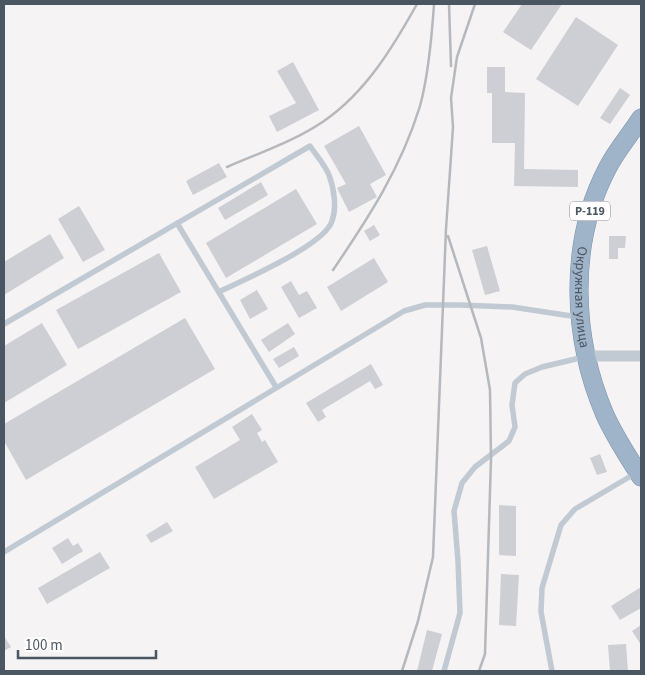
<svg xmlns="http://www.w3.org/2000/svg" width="645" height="675" font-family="'Source Sans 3',sans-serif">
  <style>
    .building { fill: #cdcfd5 }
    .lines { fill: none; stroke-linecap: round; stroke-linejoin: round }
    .trunk-casing { stroke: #7690ad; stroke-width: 19 }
    .service { stroke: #c1cad2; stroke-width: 5.5 }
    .minor { stroke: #c1cad2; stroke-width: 11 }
    .trunk { stroke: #9fb4c9; stroke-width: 18 }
    .rail { stroke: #b5b8bd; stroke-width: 2.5 }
    .labels { text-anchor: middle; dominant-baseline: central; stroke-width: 4; stroke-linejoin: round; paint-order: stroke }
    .shield { fill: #fff; stroke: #808990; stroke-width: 1 }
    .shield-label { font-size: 12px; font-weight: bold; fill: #4a5661 }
    .street-label { font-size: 14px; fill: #4a5661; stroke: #fff }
  </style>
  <rect width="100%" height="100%" fill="#f5f3f3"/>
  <path class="building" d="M522,4h40l-31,46 -28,-18z
    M576,17l42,28 -40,61 -42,-27z
    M293,62l26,48 -42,22 -8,-16 27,-13 -19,-32z
    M487,67h18v25l20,1 -1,76 54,1v17l-64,-1 1,-43h-23v-50h-5z
    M620,88l10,7 -20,29 -10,-6z
    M359,126l27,49 -16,9 7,13 -28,15 -12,-24 9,-4 -22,-38z
    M219,163l8,14 -34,18 -7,-14z
    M261,182l7,13 -43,25 -7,-12z
    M296,189l21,35 -91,54 -20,-35z
    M79,206l26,44 -22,12 -25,-43z
    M374,225l6,10 -10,6 -6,-10z
    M50,234l14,24 -60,37v-33z
    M609,236h17l-1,12h-7v11h-9z
    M487,246l13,45 -15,4 -13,-45z
    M159,253l22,39 -103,57 -22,-39z
    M374,258l14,24 -47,29 -14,-24z
    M291,281l8,14 8,-4 10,17 -18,10 -18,-31z
    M257,290l11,19 -18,10 -10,-19z
    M185,318l30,51 -189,111 -22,-39v-17z
    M42,323l25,42 -63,38v-57z
    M288,323l7,11 -26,18 -8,-12z
    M294,347l5,9 -20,12 -6,-9z
    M371,364l12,21 -8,4 -5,-8 -48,29 4,7 -8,5 -12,-19z
    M252,414l10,16 -5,3 5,9 3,-2 13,22 -64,37 -19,-32 45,-27 -8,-13z
    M600,454l7,18 -10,3 -7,-17z
    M499,505l17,1v50l-17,-1z
    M167,522l6,9 -22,12 -5,-8z
    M68,538l5,8 5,-3 5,8 -21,13 -10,-16z
    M100,552l10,16 -63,36 -9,-16z
    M501,574l18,1 -3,51 -17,-1z
    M641,587v21l-21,12 -9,-14z
    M641,625v20l-9,-14z
    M427,630l15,4 -10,37h-15z
    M4,636l7,11 -7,4z
    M626,644l2,27h-18l-2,-26z"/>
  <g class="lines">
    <defs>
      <g id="trunk">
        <path id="s1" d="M641,118c-11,17 -25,33 -34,51 -39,75 -35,169 -2,246 10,22 23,42 36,62"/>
      </g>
    </defs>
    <use href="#trunk" class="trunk-casing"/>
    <path class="service" d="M177,223l99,164
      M4,324l306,-178c6,9 15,19 19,29 5,13 8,33 3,46 -7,24 -89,59 -113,71
      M4,552l400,-241 21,-6h35l52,2 66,10
      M444,671l16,-58 -2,-52 -4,-50 8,-28 13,-16 34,-26 6,-14 -3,-22 3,-22 10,-9 17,-7 42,-10
      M552,671l-11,-59 1,-24 19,-63 14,-16 61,-36"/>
    <path class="minor" d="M587,356h54"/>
    <use href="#trunk" class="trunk"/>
    <path class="rail" d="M449,4l2,62
      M227,167c32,-14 68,-26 97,-46 42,-29 69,-74 93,-117
      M448,236l33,102 9,52 1,69 -6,195 -6,17
      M333,270c36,-53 68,-102 87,-164 8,-29 12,-72 14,-102
      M402,671l16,-50 15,-64 13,-328 7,-102 -2,-29 6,-41 18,-53"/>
  </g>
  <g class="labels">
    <rect class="shield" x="570" y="201.5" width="40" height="19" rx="4"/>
    <g class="shield-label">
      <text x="590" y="211">Р-119</text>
    </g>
    <g class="street-label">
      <text stroke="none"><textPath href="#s1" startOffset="194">Окружная улица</textPath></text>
    </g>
  </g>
  <rect width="645" height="675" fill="none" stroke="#4a5661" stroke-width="10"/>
  <path d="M18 650v8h138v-8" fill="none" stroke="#4a5661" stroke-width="2.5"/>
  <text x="25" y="650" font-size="15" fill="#4a5661" stroke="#ffffff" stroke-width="4" paint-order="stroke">100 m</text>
</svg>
